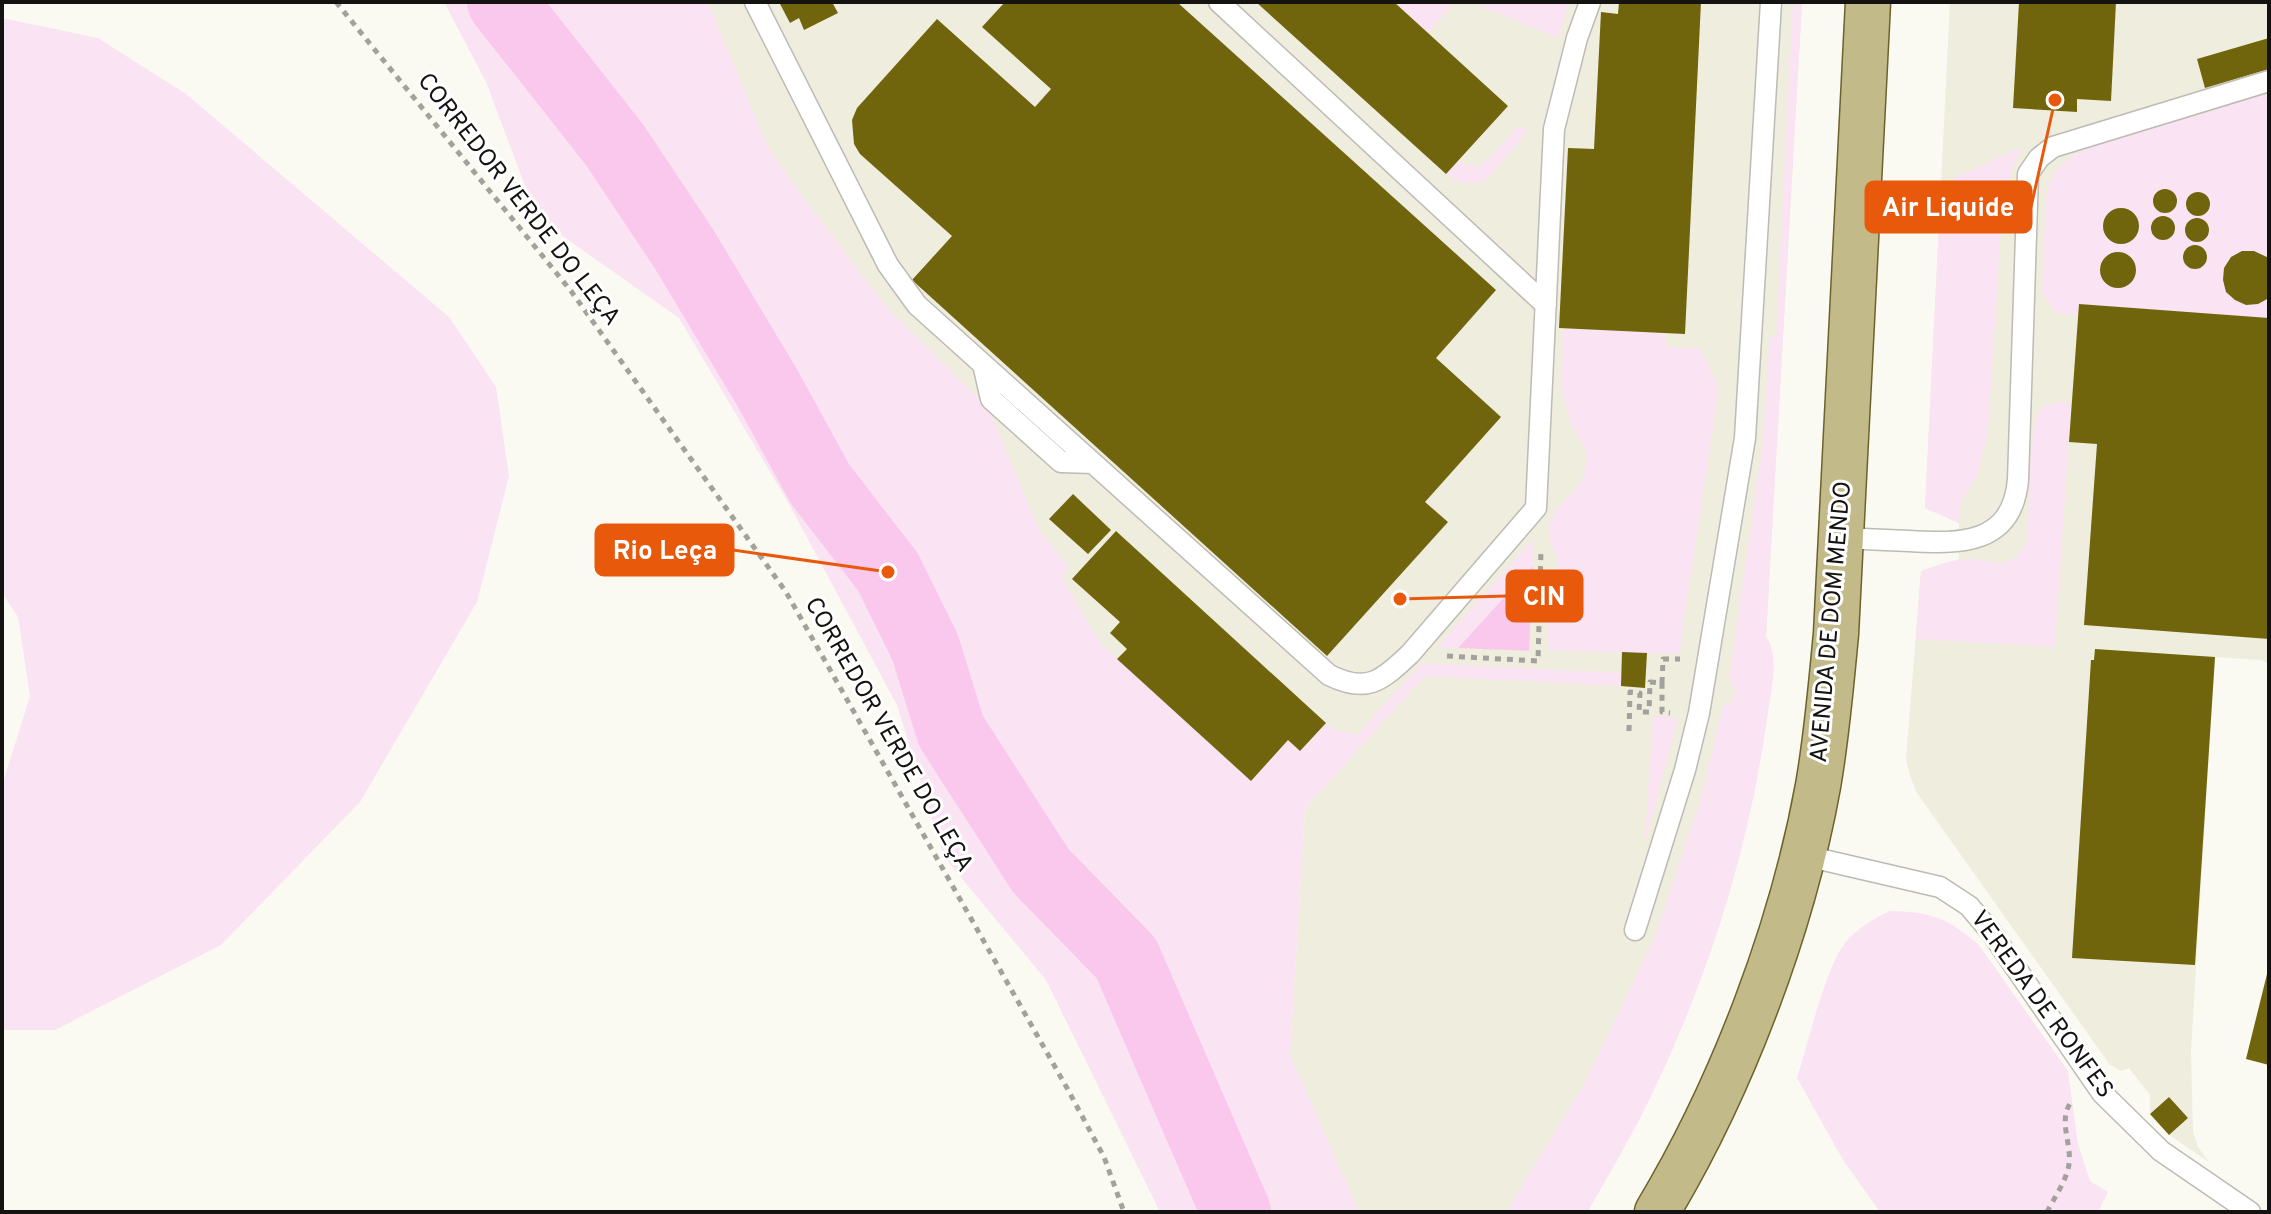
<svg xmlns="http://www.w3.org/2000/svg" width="2271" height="1214" font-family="Overpass,sans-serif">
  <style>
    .built { fill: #efedde }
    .green { fill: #fae3f3 }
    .water { fill: #fbc8ed }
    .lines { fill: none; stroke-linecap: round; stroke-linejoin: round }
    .river { stroke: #fbc8ed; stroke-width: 70 }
    .building { fill: #70650d }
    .service-casing { stroke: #bcbbb4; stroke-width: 23 }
    .primary-casing { stroke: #6b632c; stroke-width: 47 }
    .path { stroke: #a2a19b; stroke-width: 5; stroke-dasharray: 6 6; stroke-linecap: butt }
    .service { stroke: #fff; stroke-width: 20 }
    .primary { stroke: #c2bb89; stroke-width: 44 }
    .labels { text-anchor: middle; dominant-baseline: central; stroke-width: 6; stroke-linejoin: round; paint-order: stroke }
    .street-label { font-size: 24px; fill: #141311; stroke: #fff }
    .leader { fill: none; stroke: #e8590c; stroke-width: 3 }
    .callout-dot { fill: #e8590c; stroke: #fff; stroke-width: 3 }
    .callout { fill: #e8590c; stroke: #e8590c; stroke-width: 3 }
    .callout-label { font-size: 26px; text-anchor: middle; font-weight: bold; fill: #fff }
  </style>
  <rect width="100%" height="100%" fill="#fbfaf2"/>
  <path class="built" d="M708,2h1094l-36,635 -30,52 -2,12 -11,6 -21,88 -48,145 -71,146 -77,126h-147l-69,-157 15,-247 6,-6 -105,1 -398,-532 -72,-201z
    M1950,2h319v662l-8,-4 -46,-3 -24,394 2,80 5,16 11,15 -40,-27 19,-17 -19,-21 -19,17v-19l-21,-27 -8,3 -11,-6 -193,-272 -7,-17 -4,-17 15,-188 38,-12v-36l-34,-15z"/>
  <path class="green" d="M444,2h264l59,143 21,32 99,131 102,101 51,123 29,35 -8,10 40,67 150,136 37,-40 12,11 26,-28 7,7 24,5 65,-72 200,10 -1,13 -196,-10 -120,132 -15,247 69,157h-199l-114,-232 -102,-123 -47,-152 -108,-201 -110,-186 -142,-100 -51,-136z
    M1394,2h61l-27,31z
    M1471,2h98l-11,36z
    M1793,2h9l-36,635c15,19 4,58 1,82 -18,129 -58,257 -115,375 -19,40 -42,79 -64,117l-82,1 77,-126 71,-146 48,-145 21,-89 11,-6 2,-11 -7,-9 34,-238 7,-105h6z
    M2,18l96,20 88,56 263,223 47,70 13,89 -32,126 -117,200 -139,143 -166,85h-53v-244l28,-90 -12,-79 -16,-24z
    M2269,93v225l-190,-14 -1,11 -21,-1 -15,-22 4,-93c3,-34 31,-48 60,-59z
    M1518,126l7,3 1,5 -42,48 -23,1 -15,-9 13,-13 12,6h7l11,-8z
    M2022,147l-11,25 -9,39 -14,220 -11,45 -17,28 -1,19 -34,-15 16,-324z
    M1563,328l102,5v14l35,2 18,37 -1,14 -38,254 -132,-4 3,-64 8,-25 -9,-24 1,-14 5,-11 26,-29 6,-22 -2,-13 -14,-25 -9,-33z
    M2071,402l-16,245 -139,-8 5,-68c12,-4 24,-9 37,-11 30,-5 56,18 70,-22 1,-21 0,-118 13,-129 8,-7 21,-6 30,-7z
    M1534,538l-1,28 -75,82 -21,-1z
    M1653,716l25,2 -33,125z
    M1890,911c40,0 59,8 89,34l89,126 10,73 12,37 18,11 -10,20h-218l-37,-52 -46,-82c11,-34 28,-109 48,-135 12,-15 28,-24 45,-32z"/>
  <path class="water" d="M1533,566l-4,85 -71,-3z"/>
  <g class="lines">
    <path class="river" d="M502,2l112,142 70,105 84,140 52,95 68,88 37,75 26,84 90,140 85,87 110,254"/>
  </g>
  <path class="building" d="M779,2h53l6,11 -34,17 -5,-12 -9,5z
    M1005,2h172l319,288 -60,68 65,59 -76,85 23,20 -121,134 -415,-376 40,-44 -92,-82 -6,-10 -2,-24 5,-12 80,-89 98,88 16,-18 -69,-62z
    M1256,2h138l114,104 -62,68z
    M1619,2h82l-16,332 -126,-6 9,-180 26,1 7,-137 17,2z
    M2019,2h97l-5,99 -34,-2v13l-64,-4z
    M2269,38v31l-64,19 -8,-29z
    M2153 201a12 12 0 1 1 24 0a12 12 0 1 1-24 0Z
    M2186 204a12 12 0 1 1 24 0a12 12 0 1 1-24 0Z
    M2103 226a18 18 0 1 1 36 0a18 18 0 1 1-36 0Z
    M2151 228a12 12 0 1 1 24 0a12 12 0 1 1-24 0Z
    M2185 230a12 12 0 1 1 24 0a12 12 0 1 1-24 0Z
    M2183 257a12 12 0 1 1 24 0a12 12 0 1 1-24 0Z
    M2242,251h12l15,7v40l-11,6 -12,1 -11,-5 -9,-8 -3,-12 1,-12 7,-11z
    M2100 270a18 18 0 1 1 36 0a18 18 0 1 1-36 0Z
    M2079,304l190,14v321l-185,-14 13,-181 -28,-2z
    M1073,494l38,36 -23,24 -39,-35z
    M1116,531l210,192 -26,28 -12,-11 -37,41 -134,-122 10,-10 -17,-16 10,-11 -48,-43z
    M2095,649l120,8 -20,308 -123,-7 19,-298h3z
    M1622,652l25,1 -2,35 -24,-2z
    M2268,970h1v95l-23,-6z
    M2169,1097l19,21 -19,17 -19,-21z"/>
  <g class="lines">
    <defs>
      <path id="service" d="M755,2l133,263 29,40 412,370c38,19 52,6 81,-21l126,-146 18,-379 23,-91 13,-36
        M1219,2l327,303
        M983,364l8,35 70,63 32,1
        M1840,538c23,1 46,2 69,3 51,3 103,4 109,-61l10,-306 11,-16 14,-11 216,-66
        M1802,855l138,32 29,19 22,26 111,161 59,58 89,61
        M1635,930l50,-160 14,-57 46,-275 26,-436"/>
      <path id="primary" d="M1657,1212c75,-125 135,-283 161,-426 9,-51 13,-101 18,-152l32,-632"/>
    </defs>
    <use href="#service" class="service-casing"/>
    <use href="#primary" class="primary-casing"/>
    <path class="path" d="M336,2l235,289 215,301 281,496 37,69 20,55
      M1447,656l91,5 3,-111
      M1662,683l1,-24h17
      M1629,731l1,-39 10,1 -1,19h10l1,-30 12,1v29l8,1
      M2047,1212c7,-14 20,-32 22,-48 3,-21 -12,-45 3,-63"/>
    <use href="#service" class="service"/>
    <use href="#primary" class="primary"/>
  </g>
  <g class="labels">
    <g class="street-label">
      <text transform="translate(518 200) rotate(52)">CORREDOR VERDE DO LEÇA</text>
      <text transform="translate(1832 622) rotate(-85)">AVENIDA DE DOM MENDO</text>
      <text transform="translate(888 735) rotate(60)">CORREDOR VERDE DO LEÇA</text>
      <text transform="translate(2041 1005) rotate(54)">VEREDA DE RONFES</text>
    </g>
  </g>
  <path class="leader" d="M2055 100L2031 207M888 572L733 550M1400 599L1507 596"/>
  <g class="callout-dot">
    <circle cx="2055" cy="100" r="8"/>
    <circle cx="888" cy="572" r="8"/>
    <circle cx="1400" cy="599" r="8"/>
  </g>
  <g class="callout">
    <rect x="1866" y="182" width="165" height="50" rx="8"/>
    <rect x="596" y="525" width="137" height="50" rx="8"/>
    <rect x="1507" y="571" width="75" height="50" rx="8"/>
  </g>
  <g class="callout-label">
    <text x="1948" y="216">Air Liquide</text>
    <text x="665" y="559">Rio Leça</text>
    <text x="1544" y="605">CIN</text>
  </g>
  <rect width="2271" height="1214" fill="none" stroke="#141311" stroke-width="8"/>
</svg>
